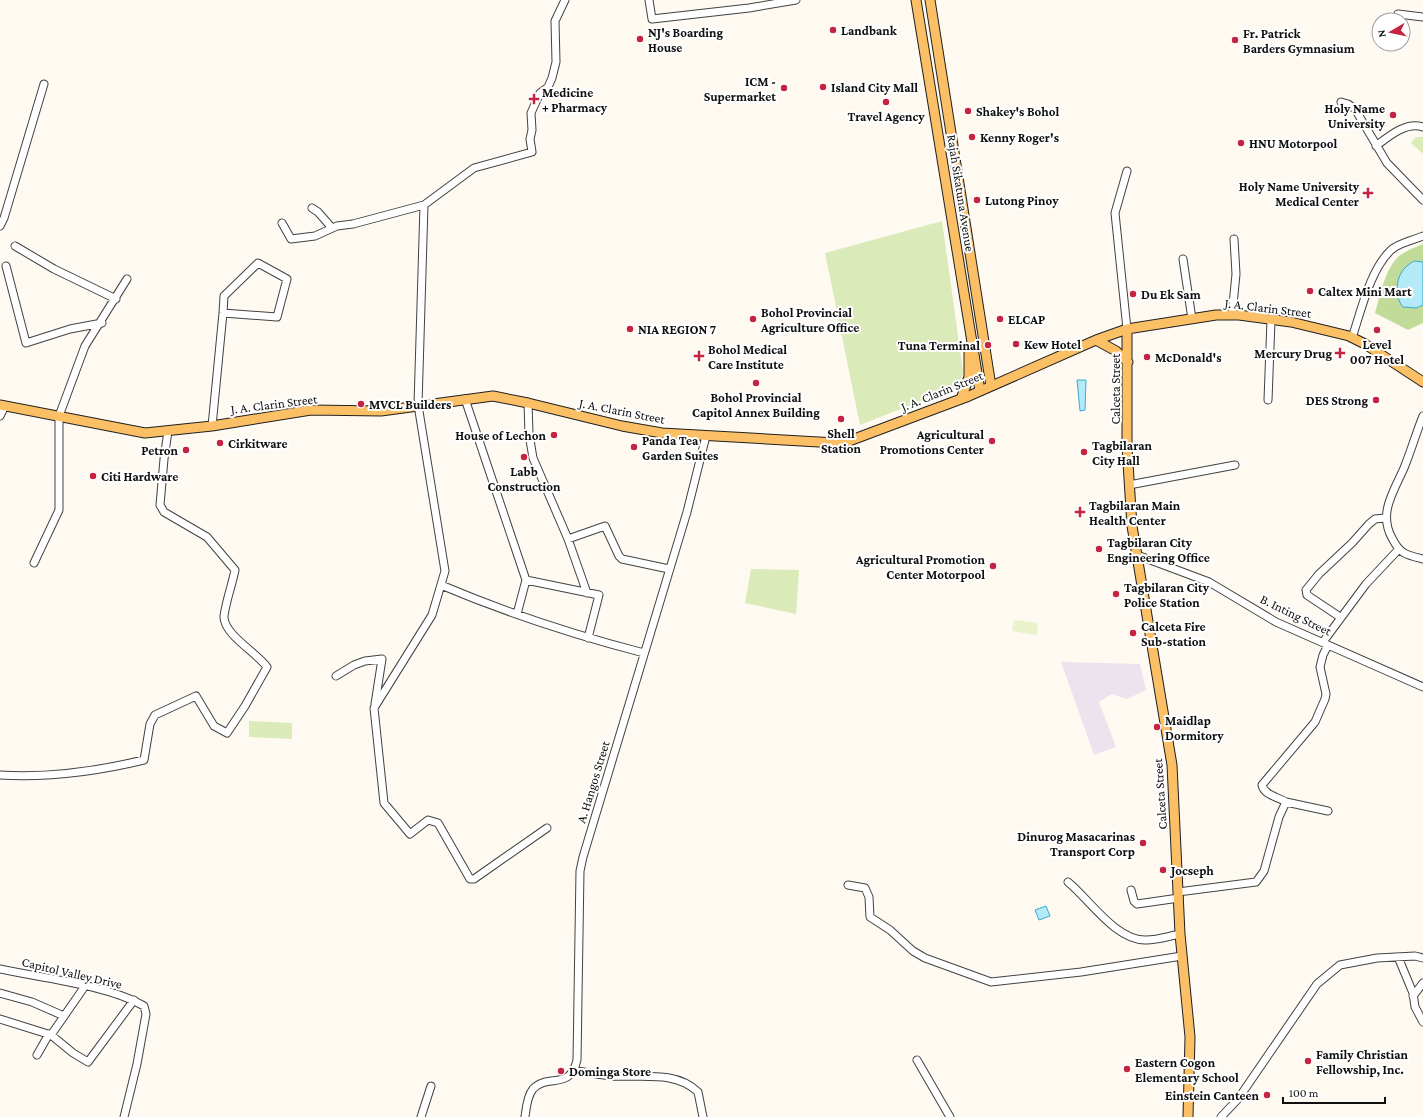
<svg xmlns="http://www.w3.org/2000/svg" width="1423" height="1117" font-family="'Crimson Pro',serif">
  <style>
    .industrial { fill: #ebe3ee }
    .green { fill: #daebb9 }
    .forest { fill: #c1dc98 }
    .pitch { fill: #eaf2cb }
    .water { fill: #b4e9f8; stroke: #39abd1 }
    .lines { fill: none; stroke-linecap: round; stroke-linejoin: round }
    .minor-casing { stroke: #424242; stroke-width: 9 }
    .major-casing { stroke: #202020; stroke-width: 11 }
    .minor { stroke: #fff; stroke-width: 7 }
    .major { stroke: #fbc065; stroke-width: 9 }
    .poi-dot { fill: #c42342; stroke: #fff; stroke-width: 1.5 }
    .labels { text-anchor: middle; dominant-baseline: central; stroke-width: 4; stroke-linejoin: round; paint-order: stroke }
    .poi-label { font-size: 13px; font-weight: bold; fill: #0f0f0f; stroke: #fff; text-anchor: start }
    .street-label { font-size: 13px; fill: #0f0f0f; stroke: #fff }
  </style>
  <rect width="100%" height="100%" fill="#fffaf1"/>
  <path class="industrial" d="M1061,662l79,2 6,26 -19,9 -15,-5 -13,8 17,45 -22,8z"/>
  <path class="green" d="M1416,137h7v17l-12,-11z
    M942,221l21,150 -1,6 -8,11 -94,37 -35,-172z
    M751,569l48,1 -3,44 -51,-11z
    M249,721l43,2v16l-43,-2z"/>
  <path class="forest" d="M1423,244v79l-15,7 -33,-17c5,-17 9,-40 21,-54 6,-7 18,-11 27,-15z"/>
  <path class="pitch" d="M1014,620l24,3 -1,12 -25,-4z"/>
  <path class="water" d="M1414,261l9,1v43l-7,3 -13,-1c-8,-9 -8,-28 1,-38 2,-3 7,-6 10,-8z
    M1077,380h9l-1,30 -5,1z
    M1046,906l4,10 -11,4 -4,-10z"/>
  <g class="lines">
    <defs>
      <path id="minor" d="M649,0l3,19 97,-11 47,-8
        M1398,14l25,3
        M1341,102l7,2 7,5 32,54 36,37
        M1376,146c12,-9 30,-25 47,-19
        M1127,171l-12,42 12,116
        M312,208l6,4 14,16
        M282,223l9,16 24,-3 22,-10 16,-2 71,-19
        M0,226l4,-8 40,-134
        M15,246l39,23 62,30
        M1183,259l9,60
        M6,266l20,77 44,-14 32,-6
        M1232,315l4,-41 -2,-35
        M1352,338c9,-27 18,-68 39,-88 7,-7 23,-10 32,-14
        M465,399l61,181 -9,34
        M1268,400l3,-80
        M528,403l1,31 4,24 35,81 37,-13 14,30 3,3 47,10
        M0,416l5,-10
        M1423,416c-7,17 -12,35 -19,52 -10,23 -26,45 -12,70 8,16 14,17 31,21
        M212,426l11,-113 1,-17 34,-33 29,16 -10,38 -54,-4
        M1129,485l106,-20
        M568,539l19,54
        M1137,555l72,27 67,40 147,65
        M34,563l25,-53v-94l26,-70 42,-67
        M526,580l73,15 -11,43
        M441,585c66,28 134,50 203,68
        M1340,617l-33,-22 -1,-5 13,-16 33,-31 17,-19 6,-5 10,-1
        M1323,642l43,-58 32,-34
        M336,676l18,-11 11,-4 17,-2 -7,45
        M0,775c48,3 98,-4 144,-15l6,-36 5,-9 41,-19 18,30 13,7 18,-27 22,-39c-11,-15 -44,-33 -43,-51 2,-15 8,-31 11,-46l-28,-33 -43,-25 -4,-7 4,-46 4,-28
        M1286,802l42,9
        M547,828l-63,44 -10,7h-4l-32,-56 -10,-3 -18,14 -26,-31 -10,-95 58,-93 13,-44 -27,-166 6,-200 50,-37 58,-16 -2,-13 2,-9 -1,-17 9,-20 8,-6 4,-9 4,-16 -1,-41 10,-21
        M1068,882c21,17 48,59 78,58 12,0 23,-4 34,-6
        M848,885l17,3 4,9 1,20 20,13 23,21 12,7 66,24 90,-10 101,-16
        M1131,890l3,11 3,3 42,-6
        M1178,892l78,-10 8,-11 15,-54 7,-15c-8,-5 -22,-7 -24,-17l53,-63 10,-23 1,-5 -6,-27 3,-12 5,-10
        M1398,957l15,36 2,14 8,15
        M0,969c42,9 108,16 144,37l2,8 -9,50 -13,53
        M0,993l32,9 32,14
        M1413,996l10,-13
        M0,1019l51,16 22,18 15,9 46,-62
        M51,1035l34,-49
        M37,1055l12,-21
        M917,1060l33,57
        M575,1071c12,1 24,4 37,5 28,2 63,-6 86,16l5,25
        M421,1117l10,-31
        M525,1117c1,-8 2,-21 8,-28 15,-16 37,2 44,-29l3,-189 3,-14 104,-345 19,-76
        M1221,1117l17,-18 79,-115 23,-19 37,-7 38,-2 8,2"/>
      <path id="major" d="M916,0l64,391
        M930,0l61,386
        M1127,329v118l5,79 40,239 8,169 10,103 -2,80
        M1096,340l20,11 12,11
        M961,399l8,-22v-28
        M0,405l145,28 67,-7 99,-16 70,1 112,-15 35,7 94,23 40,7 174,10 13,-2 120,-45 127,-56 31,-11 89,-14h23l52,7 58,14 16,8 58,38"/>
    </defs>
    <use href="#minor" class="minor-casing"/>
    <use href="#major" class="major-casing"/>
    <use href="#minor" class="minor"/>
    <use href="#major" class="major"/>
  </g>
  <g class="poi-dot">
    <circle cx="833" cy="30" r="4"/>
    <circle cx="640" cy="39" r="4"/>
    <circle cx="1235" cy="40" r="4"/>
    <circle cx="823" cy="87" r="4"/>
    <circle cx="784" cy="88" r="4"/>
    <path d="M532 93h4v4h4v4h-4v4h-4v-4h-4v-4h4z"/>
    <circle cx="886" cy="102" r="4"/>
    <circle cx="968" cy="111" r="4"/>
    <circle cx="1393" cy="115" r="4"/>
    <circle cx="972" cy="137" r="4"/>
    <circle cx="1241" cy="143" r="4"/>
    <path d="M1366 187h4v4h4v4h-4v4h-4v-4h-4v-4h4z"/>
    <circle cx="977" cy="200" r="4"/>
    <circle cx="1310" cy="291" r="4"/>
    <circle cx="1133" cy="294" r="4"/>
    <circle cx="753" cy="319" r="4"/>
    <circle cx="1000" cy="319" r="4"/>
    <circle cx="630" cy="329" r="4"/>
    <circle cx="1377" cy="330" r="4"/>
    <circle cx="1016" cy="344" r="4"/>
    <circle cx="988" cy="345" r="4"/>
    <path d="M1338 347h4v4h4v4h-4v4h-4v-4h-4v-4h4z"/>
    <path d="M697 350h4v4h4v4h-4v4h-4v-4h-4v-4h4z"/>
    <circle cx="1147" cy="357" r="4"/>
    <circle cx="756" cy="383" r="4"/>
    <circle cx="1376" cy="400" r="4"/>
    <circle cx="361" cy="404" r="4"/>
    <circle cx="841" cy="419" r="4"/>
    <circle cx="554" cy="435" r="4"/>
    <circle cx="992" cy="441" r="4"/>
    <circle cx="220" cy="443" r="4"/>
    <circle cx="634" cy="447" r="4"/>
    <circle cx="186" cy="450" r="4"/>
    <circle cx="1084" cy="452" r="4"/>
    <circle cx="524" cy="457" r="4"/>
    <circle cx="93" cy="476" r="4"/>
    <path d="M1078 506h4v4h4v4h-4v4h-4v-4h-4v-4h4z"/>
    <circle cx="1099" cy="549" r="4"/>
    <circle cx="993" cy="566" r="4"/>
    <circle cx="1116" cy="594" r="4"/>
    <circle cx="1133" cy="633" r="4"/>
    <circle cx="1157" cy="727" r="4"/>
    <circle cx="1143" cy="843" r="4"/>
    <circle cx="1163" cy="870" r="4"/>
    <circle cx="1308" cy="1061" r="4"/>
    <circle cx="1127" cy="1069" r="4"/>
    <circle cx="561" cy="1071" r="4"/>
    <circle cx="1267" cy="1095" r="4"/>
  </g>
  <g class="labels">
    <g class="poi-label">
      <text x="841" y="30">Landbank</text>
      <text x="648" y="32">NJ's Boarding<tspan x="648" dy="15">House</tspan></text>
      <text x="1243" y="33">Fr. Patrick<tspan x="1243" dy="15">Barders Gymnasium</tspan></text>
      <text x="776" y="81" text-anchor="end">ICM -<tspan x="776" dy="15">Supermarket</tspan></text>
      <text x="831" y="87">Island City Mall</text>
      <text x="542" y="92">Medicine<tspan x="542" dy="15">+ Pharmacy</tspan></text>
      <text x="1385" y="108" text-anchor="end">Holy Name<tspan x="1385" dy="15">University</tspan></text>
      <text x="976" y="111">Shakey's Bohol</text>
      <text x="886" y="116" text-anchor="middle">Travel Agency</text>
      <text x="980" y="137">Kenny Roger's</text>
      <text x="1249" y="143">HNU Motorpool</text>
      <text x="1359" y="186" text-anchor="end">Holy Name University<tspan x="1359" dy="15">Medical Center</tspan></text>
      <text x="985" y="200">Lutong Pinoy</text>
      <text x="1318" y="291">Caltex Mini Mart</text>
      <text x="1141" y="294">Du Ek Sam</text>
      <text x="761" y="312">Bohol Provincial<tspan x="761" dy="15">Agriculture Office</tspan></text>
      <text x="1008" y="319">ELCAP</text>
      <text x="638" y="329">NIA REGION 7</text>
      <text x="1024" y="344">Kew Hotel</text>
      <text x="1377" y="344" text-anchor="middle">Level<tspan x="1377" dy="15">007 Hotel</tspan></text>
      <text x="980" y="345" text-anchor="end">Tuna Terminal</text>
      <text x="708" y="349">Bohol Medical<tspan x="708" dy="15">Care Institute</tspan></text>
      <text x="1332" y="353" text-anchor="end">Mercury Drug</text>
      <text x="1155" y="357">McDonald's</text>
      <text x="756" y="397" text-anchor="middle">Bohol Provincial<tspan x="756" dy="15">Capitol Annex Building</tspan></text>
      <text x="1368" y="400" text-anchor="end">DES Strong</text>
      <text x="369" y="404">MVCL Builders</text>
      <text x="841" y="433" text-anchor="middle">Shell<tspan x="841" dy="15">Station</tspan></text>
      <text x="984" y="434" text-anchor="end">Agricultural<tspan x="984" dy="15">Promotions Center</tspan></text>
      <text x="546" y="435" text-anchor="end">House of Lechon</text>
      <text x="642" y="440">Panda Tea<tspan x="642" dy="15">Garden Suites</tspan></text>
      <text x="228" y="443">Cirkitware</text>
      <text x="1092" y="445">Tagbilaran<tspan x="1092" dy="15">City Hall</tspan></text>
      <text x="178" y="450" text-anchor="end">Petron</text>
      <text x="524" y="471" text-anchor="middle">Labb<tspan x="524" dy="15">Construction</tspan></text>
      <text x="101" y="476">Citi Hardware</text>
      <text x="1089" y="505">Tagbilaran Main<tspan x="1089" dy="15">Health Center</tspan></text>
      <text x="1107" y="542">Tagbilaran City<tspan x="1107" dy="15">Engineering Office</tspan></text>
      <text x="985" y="559" text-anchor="end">Agricultural Promotion<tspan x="985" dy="15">Center Motorpool</tspan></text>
      <text x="1124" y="587">Tagbilaran City<tspan x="1124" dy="15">Police Station</tspan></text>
      <text x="1141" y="626">Calceta Fire<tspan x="1141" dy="15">Sub-station</tspan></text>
      <text x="1165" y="720">Maidlap<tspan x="1165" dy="15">Dormitory</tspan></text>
      <text x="1135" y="836" text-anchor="end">Dinurog Masacarinas<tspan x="1135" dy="15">Transport Corp</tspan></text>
      <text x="1171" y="870">Jocseph</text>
      <text x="1316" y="1054">Family Christian<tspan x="1316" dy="15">Fellowship, Inc.</tspan></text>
      <text x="1135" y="1062">Eastern Cogon<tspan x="1135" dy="15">Elementary School</tspan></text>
      <text x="569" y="1071">Dominga Store</text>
      <text x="1259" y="1095" text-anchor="end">Einstein Canteen</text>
    </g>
    <g class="street-label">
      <text transform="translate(961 193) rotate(81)">Rajah Sikatuna Avenue</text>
      <text transform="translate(1268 308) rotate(7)">J. A. Clarin Street</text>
      <text transform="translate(1115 389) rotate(-90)">Calceta Street</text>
      <text transform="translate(942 391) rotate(-22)">J. A. Clarin Street</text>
      <text transform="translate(274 404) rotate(-7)">J. A. Clarin Street</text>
      <text transform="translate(622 411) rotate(11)">J. A. Clarin Street</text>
      <text transform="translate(1296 615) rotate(26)">B. Inting Street</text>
      <text transform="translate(593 782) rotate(-73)">A. Hangos Street</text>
      <text transform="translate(1160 794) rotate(-94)">Calceta Street</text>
      <text transform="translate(72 973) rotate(13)">Capitol Valley Drive</text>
    </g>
  </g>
  <g transform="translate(1391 32) rotate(261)"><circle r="19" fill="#ffffff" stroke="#9f9f9f"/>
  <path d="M0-3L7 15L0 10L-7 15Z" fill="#c42342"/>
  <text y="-6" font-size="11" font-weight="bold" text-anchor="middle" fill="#0f0f0f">N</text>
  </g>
  <path d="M1283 1097v6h102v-6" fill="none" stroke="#0f0f0f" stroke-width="2"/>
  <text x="1289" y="1097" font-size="12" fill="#0f0f0f" stroke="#ffffff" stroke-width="3" paint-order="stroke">100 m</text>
</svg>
